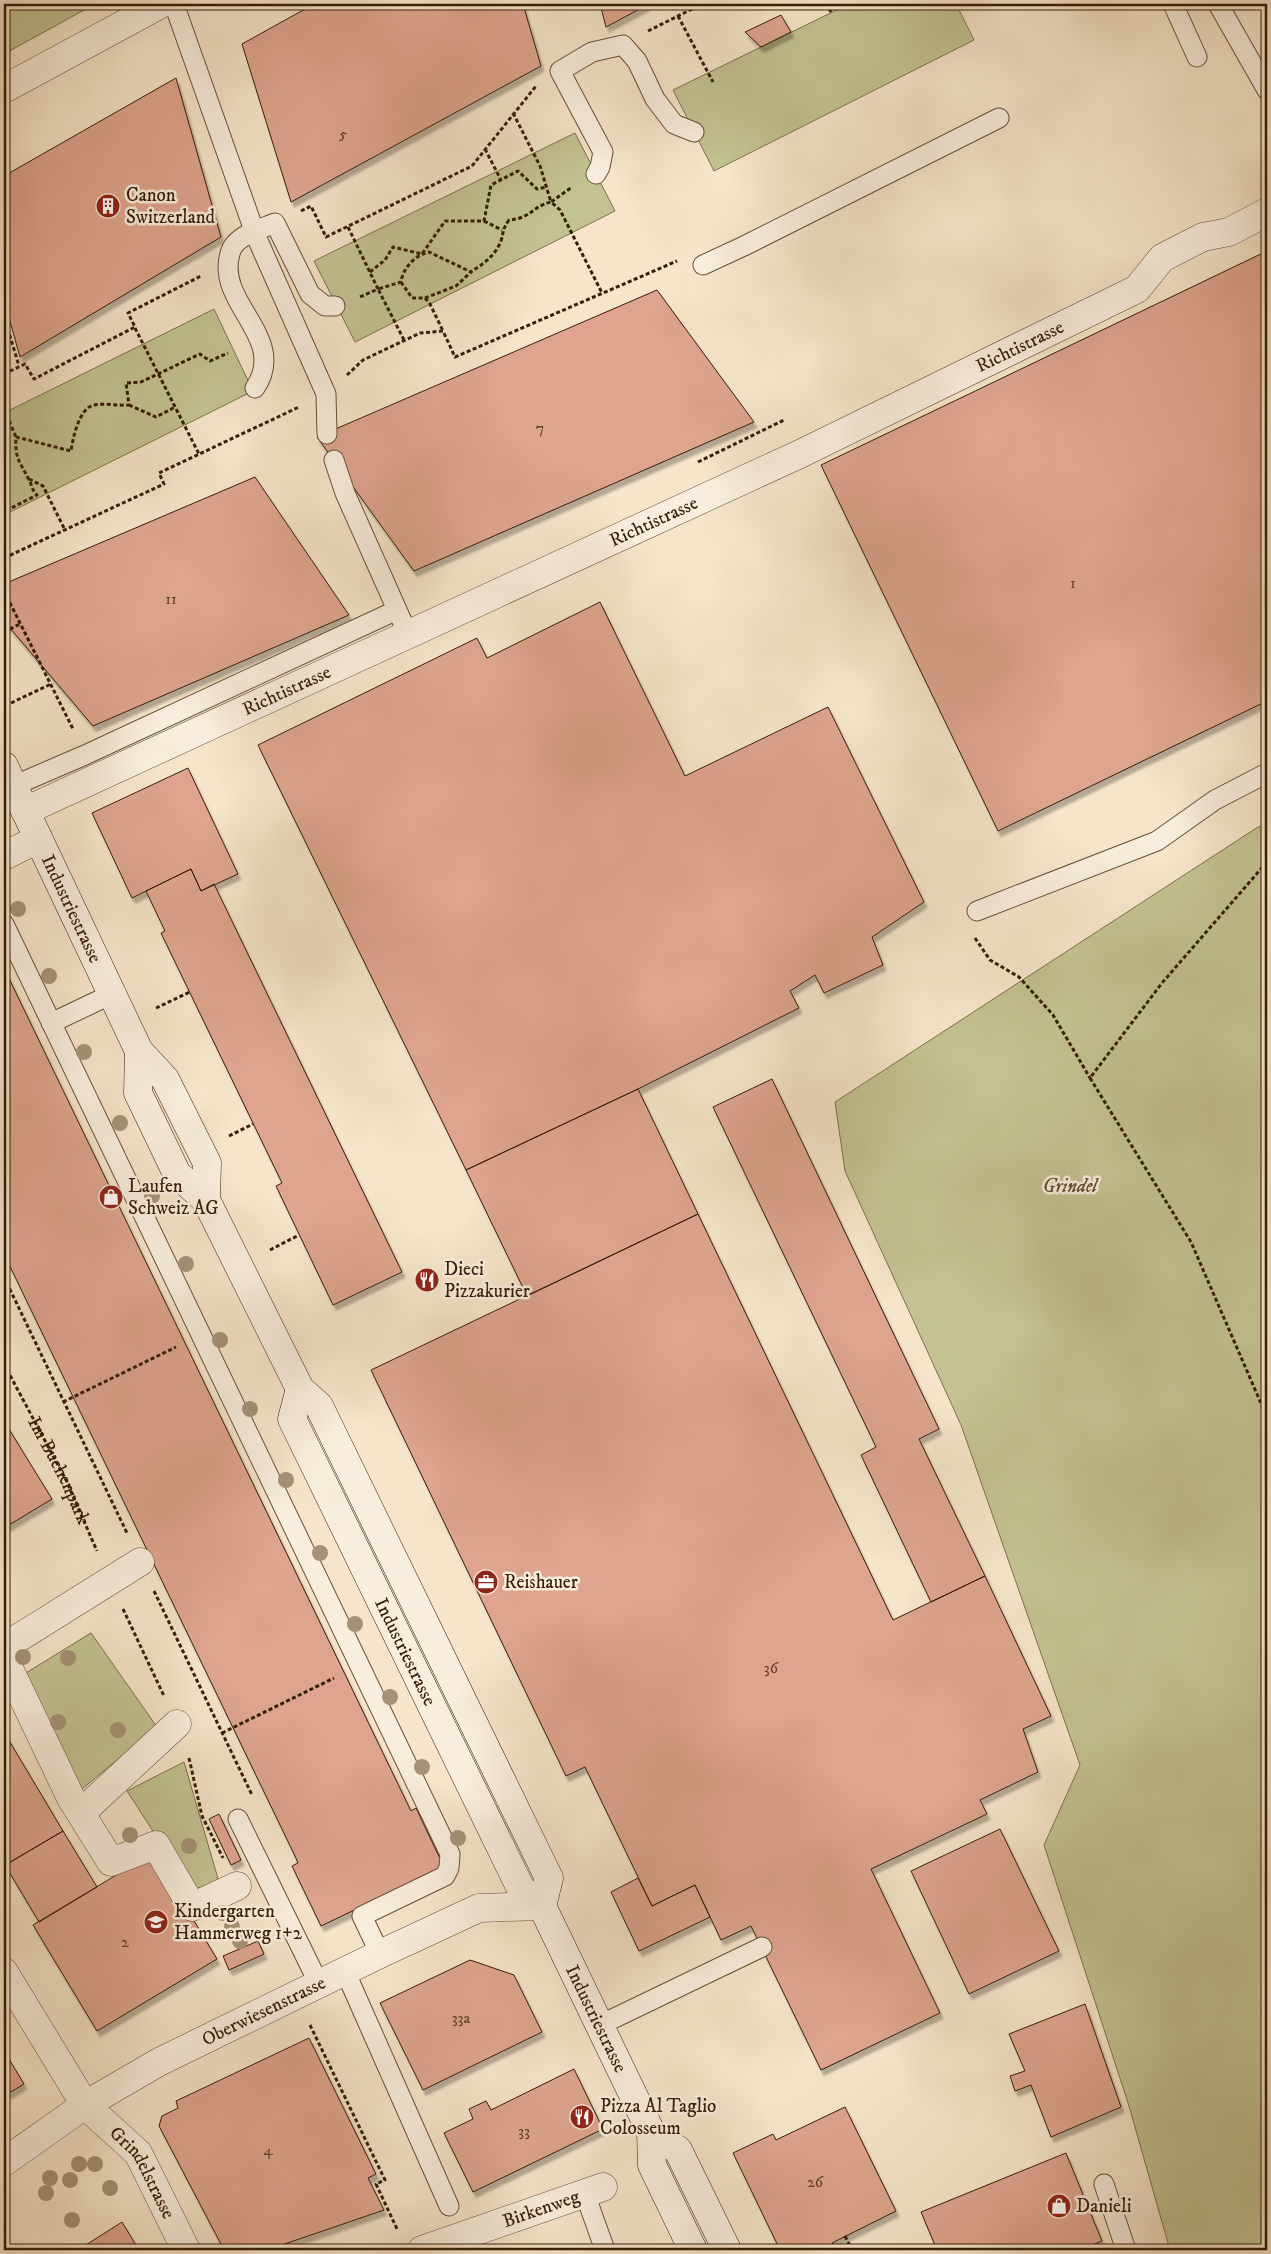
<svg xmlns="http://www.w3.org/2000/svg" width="1271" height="2254" font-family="'IM FELL DW Pica',serif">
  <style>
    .green { fill: #c3c292; stroke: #7c704c }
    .building { fill: #dea48e; stroke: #361d07; filter: url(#shadow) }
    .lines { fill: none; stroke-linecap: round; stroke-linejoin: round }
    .lane-casing { stroke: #664f38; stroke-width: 21 }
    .street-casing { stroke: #664f38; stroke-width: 29 }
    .secondary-casing { stroke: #361d07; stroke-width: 29 }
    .path { stroke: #361d07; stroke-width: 3; stroke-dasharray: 4 2.5; stroke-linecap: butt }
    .lane { stroke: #f9eedd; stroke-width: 19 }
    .street { stroke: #f9eedd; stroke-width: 28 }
    .secondary { stroke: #f9eedd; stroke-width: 28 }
    .tree { fill: #a49276 }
    .labels { text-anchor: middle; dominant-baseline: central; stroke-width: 5; stroke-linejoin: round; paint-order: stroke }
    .number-label { font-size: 16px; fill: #603f29 }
    .poi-label { font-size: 19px; fill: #361d07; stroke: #f9eedd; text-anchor: start }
    .street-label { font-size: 19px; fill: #361d07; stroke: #f9eedd }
    .park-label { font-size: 19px; font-style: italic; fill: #604f31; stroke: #f9eedd }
  </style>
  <defs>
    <filter id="shadow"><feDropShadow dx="3" dy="5.5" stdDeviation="1" flood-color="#0004"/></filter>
  </defs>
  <rect width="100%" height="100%" fill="#f6e5ca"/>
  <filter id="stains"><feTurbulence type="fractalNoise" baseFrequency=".004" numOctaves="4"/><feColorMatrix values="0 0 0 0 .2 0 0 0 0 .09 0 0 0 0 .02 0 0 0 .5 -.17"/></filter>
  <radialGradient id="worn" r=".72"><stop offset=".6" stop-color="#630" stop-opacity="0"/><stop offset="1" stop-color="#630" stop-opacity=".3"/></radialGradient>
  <path class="green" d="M4,4h91l-91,50z
    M849,4h107l18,36 -260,131 -41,-81z
    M575,133l40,78 -260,131 -41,-81z
    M214,309l39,82 -249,124v-102z
    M1267,826v1424h-97l-41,-144 -85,-261 36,-80 -119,-340 -116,-254 -10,-69 423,-275z
    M91,1633l66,94 -80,66 -56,-117z
    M184,1762l35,120 -28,8 -64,-99z"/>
  <path class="building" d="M314,4h209l18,62 -250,136 -49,-158z
    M600,4h49l-43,23z
    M781,15l10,17 -30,15 -16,-15z
    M176,78l45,159 -201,120 -16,-57v-124z
    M1267,251v450l-269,130 -177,-366z
    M657,290l97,132 -340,149 -97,-134z
    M255,477l94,138 -256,111 -89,-105v-37z
    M600,602l85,174 143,-69 96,195 -52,35 11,28 -59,28 -9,-18 -25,16 9,17 -161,81 -172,81 -208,-425 219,-107 10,20z
    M188,768l50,106 -37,17 -10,-22 -59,29 -40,-85z
    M191,869l10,22 13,-7 188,388 -69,33 -57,-119 6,-3 -121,-250 4,-2 -19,-40z
    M4,968l407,843 5,-3 28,59 -123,59 -29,-60 6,-3 -3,-7 -291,-602z
    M772,1079l167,350 -20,10 66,137 -54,26 -70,-147 15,-8 -163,-340z
    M638,1089l60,125 -171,82 -61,-126z
    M698,1214l195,406 92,-44 66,140 -28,13 15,43 -58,28 7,14 -116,55 69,144 -119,57 -70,-144 -30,14 -26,-55 -43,21 -67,-139 -19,9 -195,-406z
    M4,1421l48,78 -48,29z
    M4,1732l59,99 -59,35z
    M219,1814l22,46 -10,5 -22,-46z
    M1000,1829l59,122 -90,43 -58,-123z
    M63,1831l34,56 -58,35 -34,-57z
    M153,1853l64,106 -120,72 -64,-106z
    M638,1878l14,28 43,-21 15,32 -71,34 -28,-59z
    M258,1941l6,13 -35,16 -6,-14z
    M470,1960l44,15 28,57 -119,58 -43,-87z
    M1085,2004l36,103 -70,30 -20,-52 -16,6 -5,-15 15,-5 -16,-37z
    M309,2038l67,136 -8,4 16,32 -117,40h-43l-65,-124 3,-10 16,-8 -2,-7z
    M4,2051l20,33 -20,12z
    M574,2069l29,60 -130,63 -29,-59 29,-14 -4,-10 17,-8 5,9z
    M845,2107l51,104 -64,32 3,6 -2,1h-53l-47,-97 40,-19 3,6z
    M1066,2153l36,88 -23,9h-142l-16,-38z
    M122,2222l17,28h-61z"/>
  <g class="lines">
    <defs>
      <path id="lane" d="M174,4l82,232 70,158 1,40
        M1173,4l24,53
        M1218,4l49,86
        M596,174l4,-7 3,-15 -43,-81 32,-19 31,-7 14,16 18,38 19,25 20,8
        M703,265l41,-19 255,-128
        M255,388c33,-49 -36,-83 -26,-130 1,-6 2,-10 6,-14 9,-11 28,-16 40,-21l35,71 15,12h10
        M334,460l11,33 57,128
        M13,786l72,-31 312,-145
        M977,911l180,-70 58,-41 52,-27
        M4,924l446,930 -1,14 -4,8 -83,40 18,38
        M51,1023l61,-29
        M238,1819l81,165
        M345,1971l104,235
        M600,2025l162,-78
        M1104,2184l22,66
        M585,2194l20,56"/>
      <g id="street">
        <path d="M4,89l157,-85"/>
        <path id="s2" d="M25,811l777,-358 335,-164 25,-31 41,-21 26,-5 38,-20"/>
        <path d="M4,856l34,-17"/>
        <path d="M4,1647l136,-85"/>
        <path d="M4,1658l67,140 40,64 45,-17 36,62 45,-21"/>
        <path d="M82,1812l95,-88"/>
        <path id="s3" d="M4,1972l81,133 53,48 48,97"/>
        <path id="s4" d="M4,2162l81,-57 74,-43 221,-108 99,-46 63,-2"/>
        <path id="s5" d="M422,2250l181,-63"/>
      </g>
      <g id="secondary">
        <path id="s6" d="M4,766l135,285 26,28 42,84 -1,37"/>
        <path d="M139,1051l-1,42 16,33 23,48 29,26 94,189 19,17 230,472 -7,28"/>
        <path id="s7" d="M300,1389l-8,30 229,470 21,17 109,226 1,33 41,85"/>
        <path d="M651,2132l27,18 49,100"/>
      </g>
    </defs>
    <use href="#lane" class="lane-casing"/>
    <use href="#street" class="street-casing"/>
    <use href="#secondary" class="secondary-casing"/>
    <g class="path">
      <path d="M826,4l5,8"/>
      <path d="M678,16l35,66"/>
      <path d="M648,31l52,-26 18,1 5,-2"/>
      <path d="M513,113l27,53 11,36 21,-15"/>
      <path d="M485,149l16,31"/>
      <path d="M301,211l10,-5 15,31 146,-71 64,-80"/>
      <path d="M484,221l18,9"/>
      <path d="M348,227l30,62 -18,8"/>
      <path d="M370,272l15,-12 8,-13 29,7 23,-33h39l7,-36 27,-14 19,18 10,-2"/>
      <path d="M401,282l11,16h13l5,6 13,27"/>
      <path d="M425,298l31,-12 15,-14"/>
      <path d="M4,316l15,50"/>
      <path d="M135,328l64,126"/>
      <path d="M404,340l-26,-51 23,-7c2,-14 14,-27 28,-30l42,20c12,-8 24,-16 30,-31 3,-10 1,-11 8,-21 23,-2 22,-13 42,-18l9,8 42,83"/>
      <path d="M4,374l21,-10 9,15 101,-52 -7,-14 73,-37"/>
      <path d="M347,375l16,-15 57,-27 23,-2 12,26 222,-96"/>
      <path d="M129,405l27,12 19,-10"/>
      <path d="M4,409l12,28"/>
      <path d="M698,462l86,-42"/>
      <path d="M29,479l14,7 22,44"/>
      <path d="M4,503l3,7 30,-15c-6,-6 -5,-11 -9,-17 -9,-18 -13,-19 -12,-41l55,14c2,-13 8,-43 23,-46 11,-2 24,1 35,0l-3,-22 15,-1 59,-28 10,7 18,-8"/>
      <path d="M4,558l160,-74 -5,-11 140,-66"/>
      <path d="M4,591l69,138"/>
      <path d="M4,632l16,-8"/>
      <path d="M11,703l40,-19"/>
      <path d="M1267,862l-105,121 -72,95 101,164 76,175"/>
      <path d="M975,938l15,22 29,17 34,38 37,63"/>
      <path d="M156,1008l34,-16"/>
      <path d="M229,1136l24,-12"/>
      <path d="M270,1250l29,-15"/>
      <path d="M4,1277l123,256"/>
      <path id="s1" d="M4,1364l62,116 31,71"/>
      <path d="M63,1402l113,-55"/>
      <path d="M154,1591l98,204"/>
      <path d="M123,1609l41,87"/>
      <path d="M222,1733l112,-55"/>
      <path d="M189,1758l13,58 21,42"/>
      <path d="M310,2025l75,155 -9,4 22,47"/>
      <path d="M845,2236l7,14"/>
      <path d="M914,2250l5,-2"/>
    </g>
    <use href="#lane" class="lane"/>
    <use href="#street" class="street"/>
    <use href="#secondary" class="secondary"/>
  </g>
  <g class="tree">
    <circle cx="18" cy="909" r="8"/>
    <circle cx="49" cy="976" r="8"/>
    <circle cx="84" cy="1052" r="8"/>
    <circle cx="120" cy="1123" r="8"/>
    <circle cx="152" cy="1196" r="8"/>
    <circle cx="186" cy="1264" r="8"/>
    <circle cx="220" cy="1340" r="8"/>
    <circle cx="250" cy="1409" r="8"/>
    <circle cx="286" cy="1480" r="8"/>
    <circle cx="320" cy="1553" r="8"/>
    <circle cx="355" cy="1624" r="8"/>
    <circle cx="23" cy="1657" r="8"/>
    <circle cx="68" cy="1658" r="8"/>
    <circle cx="390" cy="1697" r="8"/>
    <circle cx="58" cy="1722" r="8"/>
    <circle cx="118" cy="1730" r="8"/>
    <circle cx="422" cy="1767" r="8"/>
    <circle cx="130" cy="1835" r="8"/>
    <circle cx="458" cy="1838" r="8"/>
    <circle cx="189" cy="1846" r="8"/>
    <circle cx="223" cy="1913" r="8"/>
    <circle cx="232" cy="1927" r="8"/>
    <circle cx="240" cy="1941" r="8"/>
    <circle cx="79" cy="2164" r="8"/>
    <circle cx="95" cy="2164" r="8"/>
    <circle cx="50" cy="2178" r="8"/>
    <circle cx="70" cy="2180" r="8"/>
    <circle cx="110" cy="2188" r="8"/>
    <circle cx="46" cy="2193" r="8"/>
    <circle cx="72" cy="2220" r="8"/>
  </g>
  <defs>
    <symbol id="building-disc" viewBox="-11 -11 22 22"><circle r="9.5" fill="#8f2418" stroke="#f9eedd"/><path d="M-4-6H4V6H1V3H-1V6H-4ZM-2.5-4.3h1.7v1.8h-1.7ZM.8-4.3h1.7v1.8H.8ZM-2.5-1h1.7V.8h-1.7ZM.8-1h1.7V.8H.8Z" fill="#fff"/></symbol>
    <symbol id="shop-disc" viewBox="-11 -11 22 22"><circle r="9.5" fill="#8f2418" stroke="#f9eedd"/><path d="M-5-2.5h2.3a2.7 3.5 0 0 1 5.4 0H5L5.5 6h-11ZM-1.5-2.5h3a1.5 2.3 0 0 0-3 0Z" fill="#fff"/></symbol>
    <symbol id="restaurant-disc" viewBox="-11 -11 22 22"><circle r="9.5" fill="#8f2418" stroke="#f9eedd"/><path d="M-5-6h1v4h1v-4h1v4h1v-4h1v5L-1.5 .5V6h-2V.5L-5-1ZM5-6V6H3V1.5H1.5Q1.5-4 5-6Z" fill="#fff"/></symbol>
    <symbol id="office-disc" viewBox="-11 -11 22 22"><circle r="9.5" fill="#8f2418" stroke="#f9eedd"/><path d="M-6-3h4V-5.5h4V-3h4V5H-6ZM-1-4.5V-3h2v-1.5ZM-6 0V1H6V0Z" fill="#fff"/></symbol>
    <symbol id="school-disc" viewBox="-11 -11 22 22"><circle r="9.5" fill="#8f2418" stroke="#f9eedd"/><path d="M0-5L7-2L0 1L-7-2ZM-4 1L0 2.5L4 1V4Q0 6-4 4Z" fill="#fff"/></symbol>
  </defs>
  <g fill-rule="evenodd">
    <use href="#building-disc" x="94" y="192" width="28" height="28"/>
    <use href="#shop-disc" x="97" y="1183" width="28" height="28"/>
    <use href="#restaurant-disc" x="413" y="1266" width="28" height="28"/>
    <use href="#office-disc" x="472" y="1568" width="28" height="28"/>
    <use href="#school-disc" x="142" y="1908" width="28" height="28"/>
    <use href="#restaurant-disc" x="568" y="2103" width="28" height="28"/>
    <use href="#shop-disc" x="1045" y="2192" width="28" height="28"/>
  </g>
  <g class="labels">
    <g class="number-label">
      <text x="343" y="134">5</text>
      <text x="540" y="428">7</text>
      <text x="1073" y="583">1</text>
      <text x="171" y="599">11</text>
      <text x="771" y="1668">36</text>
      <text x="125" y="1942">2</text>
      <text x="461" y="2018">33a</text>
      <text x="524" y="2131">33</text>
      <text x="268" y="2150">4</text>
      <text x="815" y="2182">26</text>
    </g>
    <g class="poi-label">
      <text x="126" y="195">Canon<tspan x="126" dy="22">Switzerland</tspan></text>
      <text x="128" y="1186">Laufen<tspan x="128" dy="22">Schweiz AG</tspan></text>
      <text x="444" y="1269">Dieci<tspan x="444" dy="22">Pizzakurier</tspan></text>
      <text x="504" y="1582">Reishauer</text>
      <text x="174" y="1911">Kindergarten<tspan x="174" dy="22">Hammerweg 1+2</tspan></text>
      <text x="600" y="2106">Pizza Al Taglio<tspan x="600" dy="22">Colosseum</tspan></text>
      <text x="1076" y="2206">Danieli</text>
    </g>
    <g class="street-label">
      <text stroke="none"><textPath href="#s2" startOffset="1098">Richtistrasse</textPath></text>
      <text stroke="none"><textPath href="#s2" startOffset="692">Richtistrasse</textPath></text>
      <text stroke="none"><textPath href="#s2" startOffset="288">Richtistrasse</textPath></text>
      <text stroke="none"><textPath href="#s6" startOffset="158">Industriestrasse</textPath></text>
      <text stroke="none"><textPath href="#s1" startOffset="120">Im Buchenpark</textPath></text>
      <text stroke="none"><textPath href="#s7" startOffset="290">Industriestrasse</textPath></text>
      <text stroke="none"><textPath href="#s4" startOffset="301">Oberwiesenstrasse</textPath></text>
      <text stroke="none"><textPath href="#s7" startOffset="706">Industriestrasse</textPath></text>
      <text stroke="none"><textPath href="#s3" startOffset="246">Grindelstrasse</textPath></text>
      <text stroke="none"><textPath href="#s5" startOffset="126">Birkenweg</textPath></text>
    </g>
    <g class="park-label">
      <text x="1070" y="1186">Grindel</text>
    </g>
  </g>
  <rect width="1271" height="2254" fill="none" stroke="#f6e5ca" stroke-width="20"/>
  <rect x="5" y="5" width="1261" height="2244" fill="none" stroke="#361d07" stroke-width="2.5"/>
  <rect x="10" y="10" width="1251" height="2234" fill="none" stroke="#361d07"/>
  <rect width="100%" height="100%" filter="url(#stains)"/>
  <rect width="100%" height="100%" fill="url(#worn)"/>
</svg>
